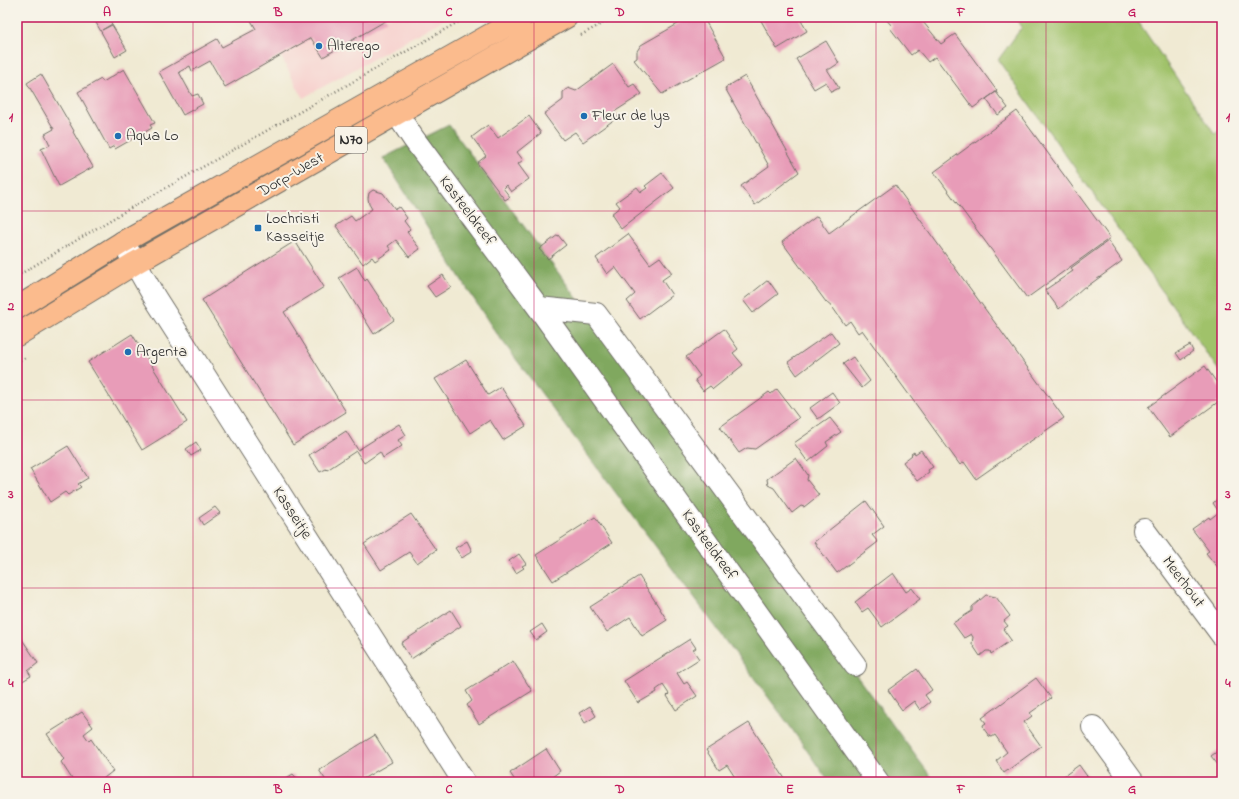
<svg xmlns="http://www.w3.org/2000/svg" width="1239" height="799" font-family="'Indie Flower',sans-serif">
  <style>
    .built { fill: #f7d0cd }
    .green { fill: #a0c26b; stroke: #66764b }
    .forest { fill: #80a85f; stroke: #566a45 }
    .building { fill: #e89cb8 }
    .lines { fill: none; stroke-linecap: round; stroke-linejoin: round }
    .minor-casing { stroke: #706e66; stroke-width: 24 }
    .major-casing { stroke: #706e66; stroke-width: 24 }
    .path { stroke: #706e66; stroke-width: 2.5; stroke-dasharray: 1 3; stroke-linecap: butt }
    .minor { stroke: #fff; stroke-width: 22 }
    .major { stroke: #fbbb8d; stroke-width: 22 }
    .grid { fill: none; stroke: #c2185b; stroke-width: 1; stroke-opacity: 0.55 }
    .poi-dot { fill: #1f6fb2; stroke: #f7f3e8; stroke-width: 1.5 }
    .labels { text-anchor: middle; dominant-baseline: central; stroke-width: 4; stroke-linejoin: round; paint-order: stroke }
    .shield { fill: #f7f3e8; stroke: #686764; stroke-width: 1 }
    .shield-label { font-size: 15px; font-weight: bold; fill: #2b2b2b }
    .poi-label { font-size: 16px; fill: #2b2b2b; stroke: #f7f3e8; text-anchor: start }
    .street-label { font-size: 16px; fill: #2b2b2b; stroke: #f7f3e8 }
    .neatline { fill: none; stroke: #c2185b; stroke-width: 1.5 }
    .grid-label { font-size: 13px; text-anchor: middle; font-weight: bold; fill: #c2185b }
  </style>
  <rect width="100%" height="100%" fill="#f7f3e8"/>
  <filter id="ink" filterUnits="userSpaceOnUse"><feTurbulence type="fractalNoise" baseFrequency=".025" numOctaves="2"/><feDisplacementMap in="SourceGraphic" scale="8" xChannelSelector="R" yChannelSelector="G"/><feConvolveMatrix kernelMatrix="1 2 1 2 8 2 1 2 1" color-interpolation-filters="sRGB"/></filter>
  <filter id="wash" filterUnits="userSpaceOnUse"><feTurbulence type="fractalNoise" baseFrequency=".012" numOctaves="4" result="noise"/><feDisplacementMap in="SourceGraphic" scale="16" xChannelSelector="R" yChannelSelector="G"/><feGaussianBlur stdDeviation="0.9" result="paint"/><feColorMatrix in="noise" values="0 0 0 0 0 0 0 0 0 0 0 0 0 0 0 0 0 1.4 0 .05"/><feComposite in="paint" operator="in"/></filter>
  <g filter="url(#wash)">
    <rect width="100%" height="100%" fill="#f0ead3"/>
    <path class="built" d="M260,17h188l-145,81z"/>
    <path class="green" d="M1016,17h119l80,117 7,-6v247l-224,-315 24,-33z
      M364,113l3,5 -93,53 -3,-4z"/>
    <path class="forest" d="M449,125l486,657h-106l-40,-57 -297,-398 -109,-169z"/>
    <g id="blocks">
      <path class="building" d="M97,17h11l4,7 -10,6 10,-5 15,25 -12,7 -21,-38z
        M249,17h136l2,3 -64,37 -12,-19 -86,49 -15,-26 -18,10 -2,-5 -11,6 13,24 6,-2 5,10 -20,11 -24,-43 58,-33 5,8 34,-18z
        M690,17h13l23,41 -64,36 -28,-34 3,-2v-7l4,-6z
        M759,17h40l8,14 -30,18z
        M884,17h35l22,27 14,-10 42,57 -24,17 -38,-51 -7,5 -10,-12 -7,5 -21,-27 2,-2z
        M826,41l13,22 -9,6h-3l12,19 -8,4 -5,-10 -12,7 -18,-30z
        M613,64l16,23 5,-3 8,10 -28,18 4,5 -35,25 -8,-10 -12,8 -19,-26 19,-14v-8l5,-4 8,3z
        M124,69l31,54 -5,2 2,3 -37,21 -1,-3 -5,3 -31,-57 23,-13 2,3z
        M41,74l33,57 -1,1 20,35 -34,19 -18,-37 9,-4 -5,-11 9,-5 -27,-46z
        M745,76l54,96 -44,33 -14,-19 28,-20 -44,-78z
        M996,92l12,16 -10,7 -12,-16z
        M1017,111l93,127 -83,60 -93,-126z
        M529,116l12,17 -24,19 6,8 -5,4 11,15 -18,13 -5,-7 -3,3 7,9 -5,3 -28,-37 9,-7 -14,-19 16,-12 10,13z
        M662,173l12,15 -53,41 -10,-15 9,-7 -4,-5 21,-15 4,5 6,-4 -2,-2z
        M895,185l169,233 -88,61 -12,-17 -4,3 -98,-135 -4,3 -8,-12 -5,4 -12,-17 -7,-6 -44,-60 35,-26 12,17z
        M373,190l10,3 12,16 4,-2 8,11 -3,3 6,8 -3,3 13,17 -11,8 -13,-17 -8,6 3,4 -16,11 -3,-4 -9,7 -27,-38 15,-10 4,5 17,-12 -3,-5 -1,-6 1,-5z
        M628,234l22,30 10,-7 12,16 -10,7 10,15 -32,24 -13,-18 8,-7 -20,-27 -8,7 -11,-16z
        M558,235l8,10 -18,14 -9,-10z
        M295,241l29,46 -40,25 62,100 -53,33 -91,-145z
        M1108,241l14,20 -37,27v-2l-26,23 -14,-19 28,-19 -2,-3z
        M357,267l8,14 2,-2 27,41 -20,14 -35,-56z
        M443,275l8,12 -16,10 -8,-11z
        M768,280l10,14 -25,19 -10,-13z
        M724,329l14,20 -5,4 10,12 -30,24 -3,-3 -7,5 -8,-11 5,-4 -14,-19z
        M831,332l8,11 -42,32 -9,-13z
        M132,334l55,88 -45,28 -54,-88z
        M1190,345l3,6 -12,9 -5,-7z
        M853,357l17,24 -8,7 -19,-24z
        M466,360l22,35 13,-8 25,39 -23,14 -13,-20 -20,13 -35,-54z
        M1205,366l17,24v9l-52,38 -22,-30z
        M777,389l22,29 -44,31 -8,-1 -8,5 -19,-26 49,-35 2,2z
        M832,392l8,11 -22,16 -8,-11z
        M830,418l11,14 -15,10 2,4 -20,16 -14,-19z
        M399,424l7,11 -8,5 4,6 -19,12 -3,-6 -16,11 -8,-12 -29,19 -1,-1 -6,3 -11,-17 37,-24 12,19z
        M196,442l5,8 -10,6 -5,-7z
        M68,446l20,32 -10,6 3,3 -13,8 -3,-3 -15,10 -20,-33z
        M921,450l12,17 -5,3 1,2 -12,9 -14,-19 9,-7 -1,-1 3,-2 1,2z
        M796,458l12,17 -1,5 12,15 -15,12 -3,-1 -9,7 -18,-25 -6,-3 -1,-6z
        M1222,495v73l-2,2 -14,-17 3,-2 -17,-22 17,-12 1,2 9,-7 -6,-9z
        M866,501l18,25 -12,9 6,7 -41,31 -23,-31z
        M215,507l5,6 -17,12 -4,-7z
        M411,514l25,36 -19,13 -8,-11 -28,18 -17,-26z
        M595,517l17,26 -59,38 -17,-26z
        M467,541l5,10 -10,7 -7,-10z
        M519,554l7,10 -4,2 2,2 -8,5 -7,-12z
        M893,573l13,19 6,-4 8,11 -38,28 -14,-19 -6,4 -7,-10z
        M639,576l28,44 -25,16 -12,-19 -23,15 -17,-25z
        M986,595l10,2 14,19 -6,5 4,5 -5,3 8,11 -20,14 -1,-3h-4l-6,5 -8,-12 1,-7 -2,-3 -7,4 -11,-15 19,-12v-4z
        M451,610l10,16 -50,33 -10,-16z
        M542,624l5,8 -11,8 -6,-8z
        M17,632l21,31 -10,8 3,5 -12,7 -2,-4z
        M690,639l6,9 -3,2 6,9 -22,14 7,11 3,-2 10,14 -21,14 -9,-14 2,-2 -6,-9 -7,5 1,2 -19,11 -14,-22z
        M513,661l19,30 -53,33 -12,-19 5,-4 -6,-10z
        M917,669l15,21 -7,5 5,7 -10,8 -6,-9 -12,9 -14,-20z
        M1036,678l15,20 -21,15 2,3 -8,6 17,24 -37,27 -8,-12 11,-9 -12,-17 -3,2 -3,-1 -5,-7 -1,-4 3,-2 -4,-5z
        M590,706l6,10 -11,7 -6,-10z
        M82,712l11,15 -9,7 5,7 2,-2 22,32 -9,7 1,4h-31l-13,-20 3,-3 -17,-25z
        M749,723l38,59h-49l-11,-17 -8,5 -13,-20z
        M375,735l17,27 -31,18 1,2h-35l-8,-12z
        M1222,748v22l-11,-14z
        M546,749l14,22 -8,6 3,5h-39l-6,-9z
        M1079,765l10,14 -4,3h-29z
        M293,774l6,7 -15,1 -1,-2z"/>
    </g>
  </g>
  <g filter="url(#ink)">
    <use href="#blocks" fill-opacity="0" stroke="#706e66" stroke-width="1"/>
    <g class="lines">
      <defs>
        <path id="minor" d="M397,114l16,24 131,177 334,467
          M123,242l32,56 309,484
          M539,308l57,6 259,351
          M1144,530l78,105
          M1093,727l40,55"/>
        <path id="major" d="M17,308l106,-66 399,-225
          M17,335l118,-72 431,-246"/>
      </defs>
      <use href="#minor" class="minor-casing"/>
      <use href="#major" class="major-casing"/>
      <path class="path" d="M581,35l33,-18
        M17,276l110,-66 340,-193
        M17,363l8,-5"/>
      <use href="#minor" class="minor"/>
      <use href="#major" class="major"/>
    </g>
  </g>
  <path class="grid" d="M193,17v765M363,17v765M534,17v765M705,17v765M876,17v765M1046,17v765M17,211h1205M17,400h1205M17,588h1205"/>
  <g class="poi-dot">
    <circle cx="319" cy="46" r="4"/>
    <circle cx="584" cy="116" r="4"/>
    <circle cx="118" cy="136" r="4"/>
    <rect x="254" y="224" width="8" height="8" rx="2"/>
    <circle cx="128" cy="352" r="4"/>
  </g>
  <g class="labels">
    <rect class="shield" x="335" y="127" width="32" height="26" rx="3"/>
    <g class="shield-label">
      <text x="351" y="140">N70</text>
    </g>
    <g class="poi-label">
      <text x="327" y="46">Alterego</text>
      <text x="592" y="116">Fleur de lys</text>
      <text x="126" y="136">Aqua Lo</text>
      <text x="266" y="219">Lochristi<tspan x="266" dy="18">Kasseitje</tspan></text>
      <text x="136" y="352">Argenta</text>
    </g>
    <g class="street-label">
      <text transform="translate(291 175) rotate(-30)">Dorp-West</text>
      <text transform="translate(467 211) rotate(53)">Kasteeldreef</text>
      <text transform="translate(292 513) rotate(57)">Kasseitje</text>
      <text transform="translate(709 545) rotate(54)">Kasteeldreef</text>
      <text transform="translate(1183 582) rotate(53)">Meerhout</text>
    </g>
  </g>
  <rect width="1239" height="799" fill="none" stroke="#f7f3e8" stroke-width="44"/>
  <rect x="22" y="22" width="1195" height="755" class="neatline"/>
  <g class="grid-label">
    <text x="107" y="16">A</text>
    <text x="278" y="16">B</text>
    <text x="449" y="16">C</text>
    <text x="620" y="16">D</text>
    <text x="790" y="16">E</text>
    <text x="961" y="16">F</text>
    <text x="1132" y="16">G</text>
    <text x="11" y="121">1</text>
    <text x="1228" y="121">1</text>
    <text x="11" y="310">2</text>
    <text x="1228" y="310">2</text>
    <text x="11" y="498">3</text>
    <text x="1228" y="498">3</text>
    <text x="11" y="687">4</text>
    <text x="1228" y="687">4</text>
    <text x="107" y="793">A</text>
    <text x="278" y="793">B</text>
    <text x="449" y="793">C</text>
    <text x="620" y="793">D</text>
    <text x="790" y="793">E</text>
    <text x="961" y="793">F</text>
    <text x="1132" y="793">G</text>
  </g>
</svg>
